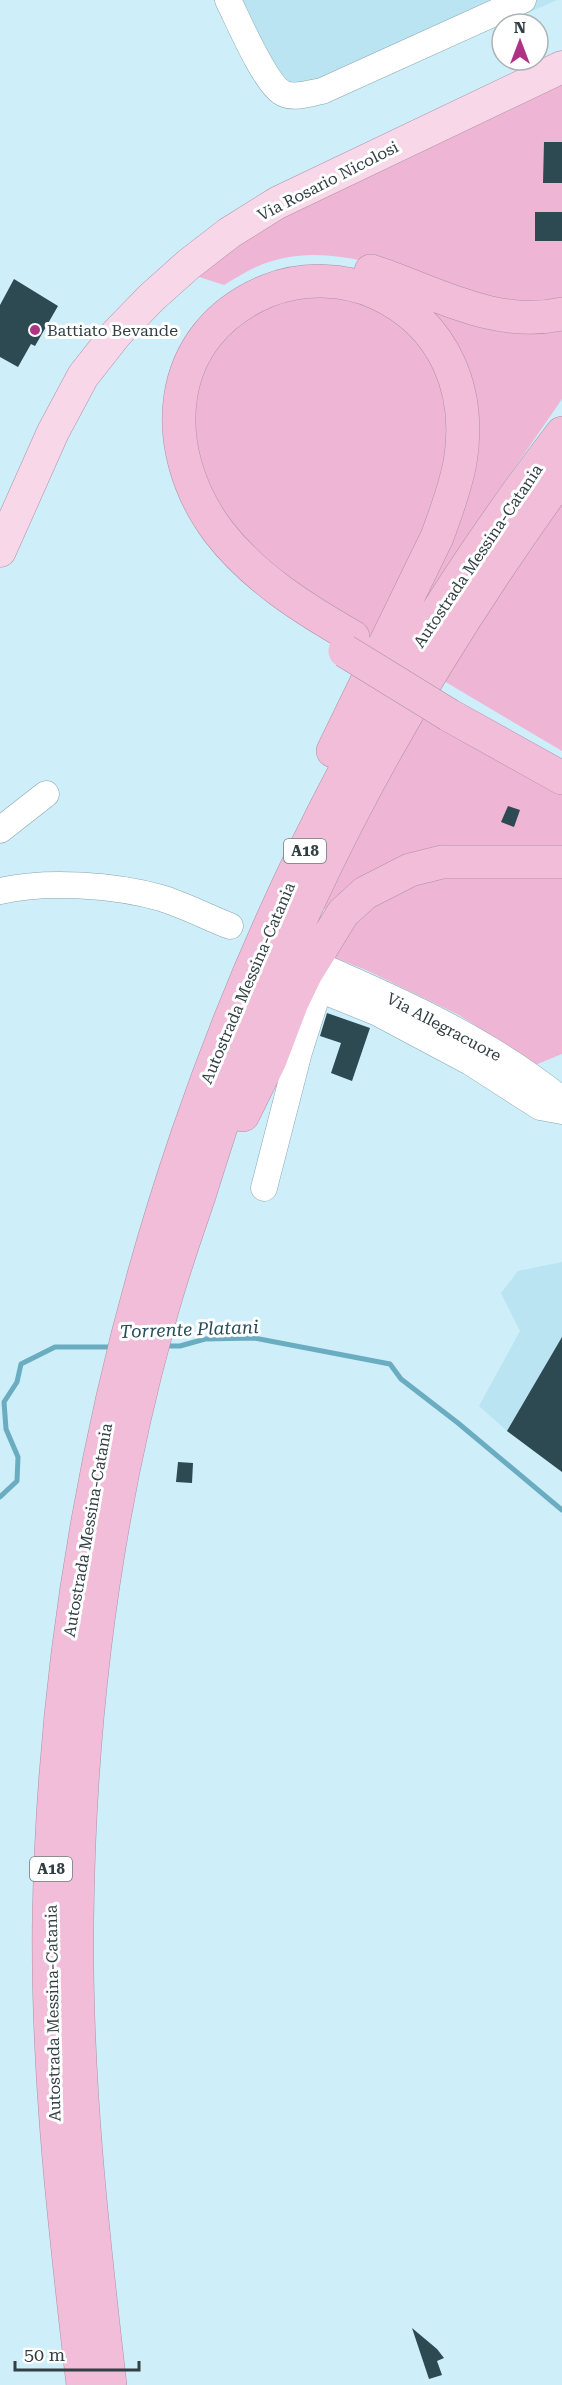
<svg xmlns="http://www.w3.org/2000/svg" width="562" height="2385" font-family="'Roboto Serif',serif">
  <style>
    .built { fill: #bbe4f2 }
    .green { fill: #eeb5d4 }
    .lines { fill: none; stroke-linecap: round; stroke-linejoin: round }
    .stream { stroke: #6aacc0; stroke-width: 5 }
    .building { fill: #2d4952 }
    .minor-casing { stroke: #86a5af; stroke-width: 27 }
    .major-casing { stroke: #ae91a4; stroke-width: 33 }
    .highway-casing { stroke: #ae91a4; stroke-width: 34 }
    .minor { stroke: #fff; stroke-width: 26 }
    .major { stroke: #f7d7e8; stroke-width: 32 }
    .highway { stroke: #f1bdd9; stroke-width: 33 }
    .highway-bridge-casing { stroke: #ae91a4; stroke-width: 34; stroke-linecap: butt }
    .highway-bridge { stroke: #f1bdd9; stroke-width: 33 }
    .poi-dot { fill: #af3384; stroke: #fff; stroke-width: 2 }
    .labels { text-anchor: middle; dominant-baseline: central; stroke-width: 6; stroke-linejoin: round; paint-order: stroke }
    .shield { fill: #fff; stroke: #70797b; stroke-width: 1.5 }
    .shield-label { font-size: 15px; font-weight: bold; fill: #323f43 }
    .street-label { font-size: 16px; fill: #323f43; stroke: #fff }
    .poi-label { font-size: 16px; fill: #323f43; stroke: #fff; text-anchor: start }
    .water-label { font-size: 18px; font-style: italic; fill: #254d59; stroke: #fff }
  </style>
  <rect width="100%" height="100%" fill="#ceeef9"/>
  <path class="built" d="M215,0h342l-240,106 -15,2 -28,-6 -25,-39z
    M562,1262v210l-55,-41 -28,-25 41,-75 -19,-38 17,-22z"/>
  <path class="green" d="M562,81v226c-14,0 -32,4 -46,1 -82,-16 -175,-79 -260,-41 -11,5 -22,12 -32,18l-31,-10 61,-43 51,-29z
    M370,276l192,45v78l-78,113 -112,175 98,-270z
    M339,291l56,22 51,62 5,87 -74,176 -57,-31 -45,-29 -71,-86 -14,-97 32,-62 53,-34z
    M562,504v247l-118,-70 59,-97z
    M428,708l134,76v62h-96l-139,65 -4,-3 55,-110z
    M562,870v184l-27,11 -76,-50 -93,-45 -43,-17 10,-18 81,-57z"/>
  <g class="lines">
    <path class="stream" d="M165,1346h15l25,-7 49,-1 136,26 11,15 57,44 104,87
      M0,1497l17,-16 1,-24 -12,-28 -2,-27 13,-20 4,-18 34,-17h58"/>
  </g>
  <path class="building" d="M544,142h18v41h-19z
    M535,212h27v29h-27z
    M14,279l44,27 -23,40 -4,-2 -13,23 -18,-10v-52z
    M508,806l12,4 -6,17 -13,-5z
    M327,1013l43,15 -18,53 -21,-8 10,-30 -21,-7z
    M562,1337v135l-55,-41z
    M178,1462l15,1 -1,20 -16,-1z
    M412,2328l25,21 7,9 -7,3 5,14 -13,4z"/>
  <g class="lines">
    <defs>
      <path id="minor" d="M228,0c10,20 36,81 53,92 11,8 29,1 41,-1l201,-91
        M0,830l46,-36
        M0,891c46,-11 116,-6 161,7 23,7 46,19 69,28
        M318,965c85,37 172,76 244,135
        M264,1188l35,-136 20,-63 59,24 92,49 70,45 22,4"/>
      <path id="major" d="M0,551l53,-119 30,-56 33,-42 36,-37 37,-33 40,-31 48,-30 285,-136"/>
      <path id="highway" d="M371,271c62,20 123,58 191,43
        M449,715l113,63
        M333,751l104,-214c9,-24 18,-49 23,-74 12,-72 -15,-139 -83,-170 -34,-15 -75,-16 -110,-2 -104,43 -110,158 -49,240 35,46 86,78 135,106
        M243,1115l27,-55 22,-58 14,-29 37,-60 22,-20 45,-23 32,-8h120
        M83,2385c-18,-155 -36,-309 -34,-466 10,-532 188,-1063 513,-1486
        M110,2385c-18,-155 -35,-308 -33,-464 2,-201 28,-406 82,-600 11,-42 26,-84 40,-125 23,-74 47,-148 77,-220 74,-178 173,-344 286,-500"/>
    </defs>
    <use href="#minor" class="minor-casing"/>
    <use href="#major" class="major-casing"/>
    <use href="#highway" class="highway-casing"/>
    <use href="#minor" class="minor"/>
    <use href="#major" class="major"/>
    <use href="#highway" class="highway"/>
    <defs>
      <path id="highway-bridge" d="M345,651l104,64"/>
    </defs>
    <use href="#highway-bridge" class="highway-bridge-casing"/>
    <use href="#highway-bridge" class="highway-bridge"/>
  </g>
  <circle class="poi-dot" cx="35" cy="330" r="6"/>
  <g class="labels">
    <g class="shield">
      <rect x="284" y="839" width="42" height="24" rx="4.5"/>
      <rect x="30" y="1857" width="42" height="24" rx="4.5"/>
    </g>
    <g class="shield-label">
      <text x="305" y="851">A18</text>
      <text x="51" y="1869">A18</text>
    </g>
    <g class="street-label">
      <text transform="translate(328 181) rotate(-27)">Via Rosario Nicolosi</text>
      <text transform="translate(478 556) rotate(-56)">Autostrada Messina-Catania</text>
      <text transform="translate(248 983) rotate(-67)">Autostrada Messina-Catania</text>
      <text transform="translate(444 1027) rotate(28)">Via Allegracuore</text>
      <text transform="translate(88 1530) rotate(-80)">Autostrada Messina-Catania</text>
      <text transform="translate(53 2013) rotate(-91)">Autostrada Messina-Catania</text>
    </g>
    <g class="poi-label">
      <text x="47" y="330">Battiato Bevande</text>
    </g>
    <g class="water-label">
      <text transform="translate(189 1329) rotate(-2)">Torrente Platani</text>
    </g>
  </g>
  <g transform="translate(520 42)"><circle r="28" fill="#ffffff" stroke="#adb2b4" stroke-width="1.5"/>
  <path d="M0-4.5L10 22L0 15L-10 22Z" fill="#af3384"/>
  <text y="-9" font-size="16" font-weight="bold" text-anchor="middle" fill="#323f43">N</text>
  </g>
  <path d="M15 2361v9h124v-9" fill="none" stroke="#323f43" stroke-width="3"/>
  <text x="24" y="2361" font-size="18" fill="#323f43" stroke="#ffffff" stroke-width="4.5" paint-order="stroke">50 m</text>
</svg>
